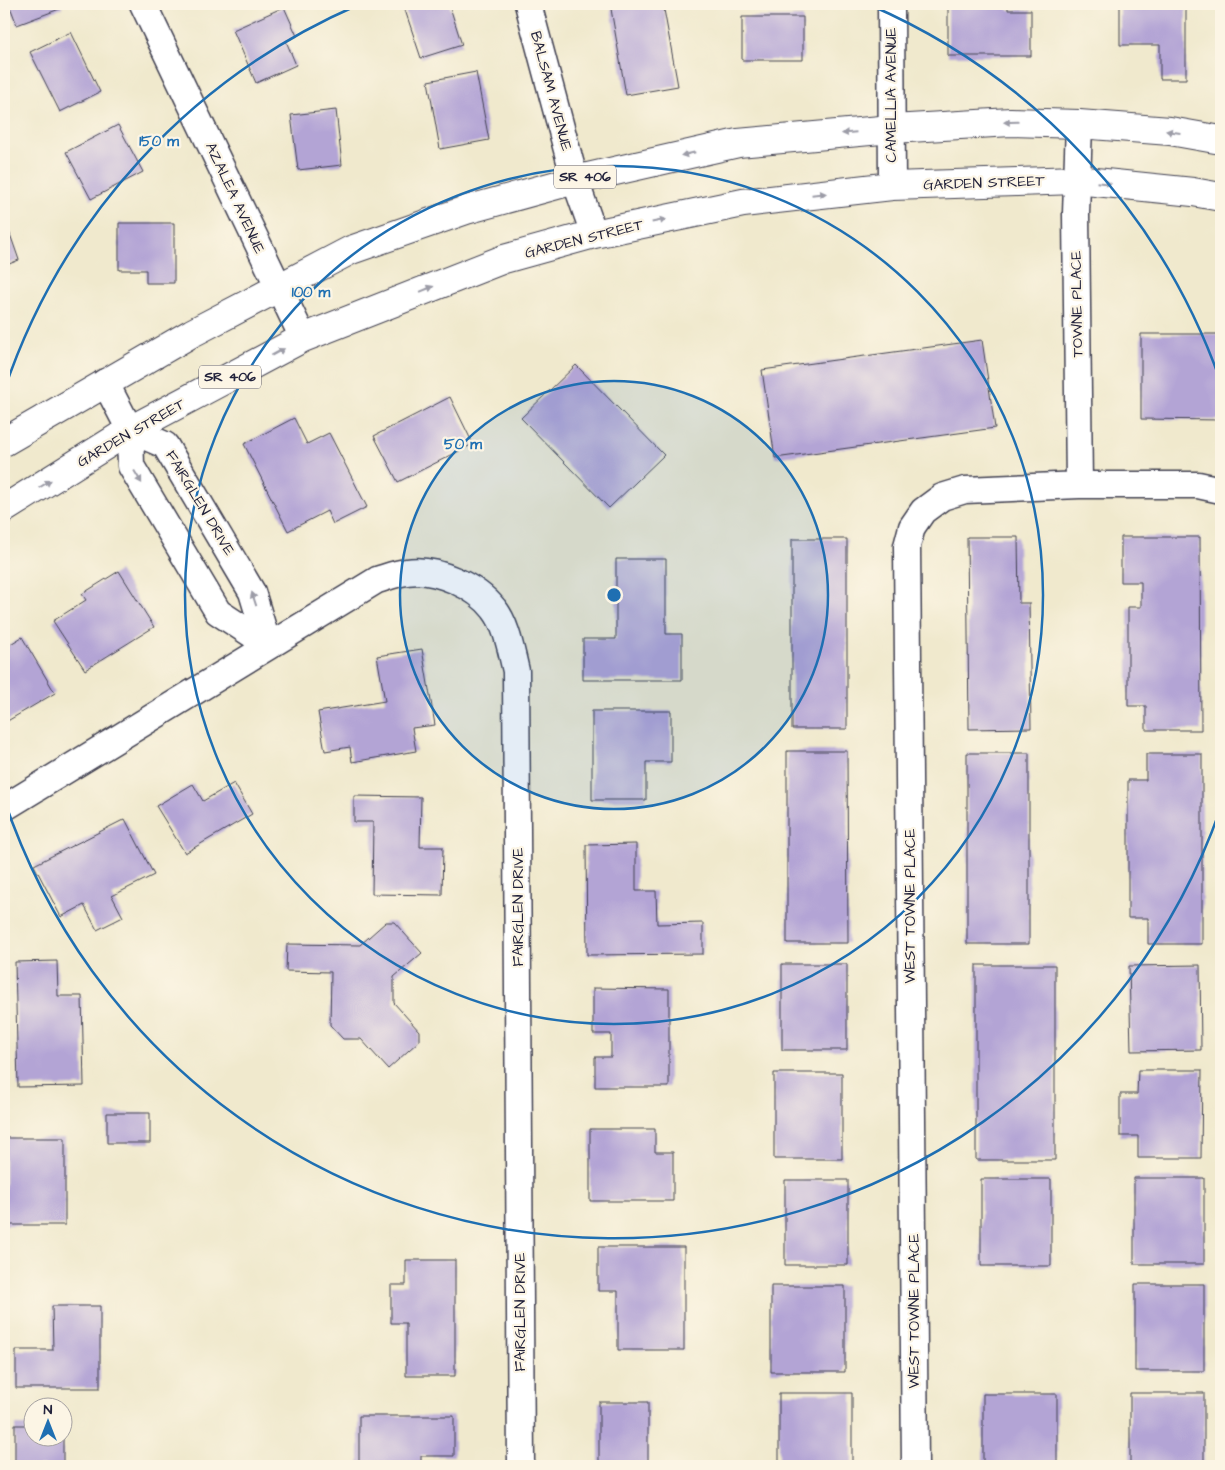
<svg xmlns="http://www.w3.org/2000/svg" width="1225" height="1470" font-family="'Architects Daughter',sans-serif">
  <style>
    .building { fill: #b3a4d5 }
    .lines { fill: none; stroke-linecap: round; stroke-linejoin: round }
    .street-casing { stroke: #414051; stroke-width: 29 }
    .primary-casing { stroke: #414051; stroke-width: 30 }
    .street { stroke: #fff; stroke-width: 26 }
    .primary { stroke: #fff; stroke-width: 28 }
    .oneway { fill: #9c9ca7 }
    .ring { fill: none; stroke: #1f6fb2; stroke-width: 2.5 }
    .labels { text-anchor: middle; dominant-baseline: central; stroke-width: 4.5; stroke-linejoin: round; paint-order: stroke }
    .shield { fill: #fcf5e5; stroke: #63616e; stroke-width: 1 }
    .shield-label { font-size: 14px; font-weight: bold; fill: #22223b }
    .street-label { font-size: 15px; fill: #22223b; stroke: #fcf5e5 }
    .centre { fill: #1f6fb2; stroke: #fcf5e5; stroke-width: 2.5 }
    .ring-label { font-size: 15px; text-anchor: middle; font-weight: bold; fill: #1f6fb2; stroke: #fcf5e5; stroke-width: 4.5; stroke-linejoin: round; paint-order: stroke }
  </style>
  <rect width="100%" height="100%" fill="#fcf5e5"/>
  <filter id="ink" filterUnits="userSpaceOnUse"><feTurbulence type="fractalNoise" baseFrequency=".02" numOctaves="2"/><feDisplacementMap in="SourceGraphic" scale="10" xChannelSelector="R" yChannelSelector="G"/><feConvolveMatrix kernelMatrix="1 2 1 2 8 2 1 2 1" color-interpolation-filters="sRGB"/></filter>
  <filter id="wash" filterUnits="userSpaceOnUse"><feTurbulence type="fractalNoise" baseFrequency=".0096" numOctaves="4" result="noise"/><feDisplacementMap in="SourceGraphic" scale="20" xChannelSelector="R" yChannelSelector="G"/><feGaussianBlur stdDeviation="1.12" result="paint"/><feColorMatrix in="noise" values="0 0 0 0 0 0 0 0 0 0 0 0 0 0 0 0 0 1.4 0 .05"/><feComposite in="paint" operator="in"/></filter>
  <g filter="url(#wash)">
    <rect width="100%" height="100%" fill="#f0e9cd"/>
    <g id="blocks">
      <path class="building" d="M9,4h52l1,4 -45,17z
        M403,4h46l13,41 -41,13z
        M641,4h22l15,82 -52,9 -15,-86z
        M948,4h60v6h23v46h-83z
        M1120,4h66v75h-26v-34h-40z
        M284,7l13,29 -11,5 10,24 -40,18 -23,-53z
        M742,17h61v43h-61z
        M71,32l29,60 -40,20 -30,-60z
        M476,72l13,68 -49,9 -12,-68z
        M336,110l6,55 -44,5 -7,-55z
        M118,125l25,47 -52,27 -25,-47z
        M4,217l15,43 -15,6z
        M119,223h55v60h-28v-13h-27z
        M1141,334h80v86l-80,-1z
        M982,340l13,88 -220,30 -13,-88z
        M576,365l88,90 -55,53 -88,-90z
        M450,397l23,47 -75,38 -24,-46z
        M294,418l13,26 22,-11 38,74 -34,17 -6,-13 -39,20 -44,-87z
        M967,537h51l1,66h10l2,125 -62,1z
        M1121,537h79l1,193h-55v-24h-18v-99h13v-25h-20z
        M792,539h55v190h-55z
        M616,559h50v75h16v46h-99v-41h33z
        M119,571l35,56 -69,43 -32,-49 33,-21 -4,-6z
        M22,637l33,56 -51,30v-75z
        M422,649l13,76 -23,3 4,23 -64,11 -2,-15 -25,4 -7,-39 67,-11 -8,-45z
        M592,711h79v51h-25v38h-54z
        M787,751h60l1,192h-61z
        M967,753h62v191h-62z
        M1146,754h56v190h-54v-26h-20v-138h18z
        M234,783l18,31 -67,39 -29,-47 37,-22 10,17z
        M354,796l67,1 -1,50h23l-1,48 -70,-1 1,-72h-19z
        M125,819l29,56 -42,21 11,21 -26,13 -13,-25 -23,12 -27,-52z
        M636,844v47h20l1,33 46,-1v31l-116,1 -1,-110z
        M386,922h8l28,31 -28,24v26l25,28v10l-31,28 -27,-30h-18l-13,-14 1,-53 -45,-1 1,-27 73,1z
        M57,961l1,35h24l2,90 -66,1 -3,-125z
        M782,964h65v86h-65z
        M976,965h79v195h-79z
        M1200,965l1,85 -70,1 -2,-85z
        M593,988l76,1v98h-74v-30h16v-23h-18z
        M1138,1070h64l-1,88h-63v-22h-18v-42h17z
        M774,1073h68v86h-68z
        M107,1113h43v30h-43z
        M590,1129h65v23h18v49h-83z
        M5,1138h60v87h-60z
        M1134,1178h70v86h-70z
        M981,1179h70v87h-70z
        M785,1180h63v85h-63z
        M598,1247h86v103h-66v-59h-20z
        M406,1260h49v116h-49v-53h-15v-38h15z
        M1135,1284h69v87h-69z
        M771,1286h74v86h-74z
        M52,1306h48v82h-84v-38h37z
        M779,1393h73v73h-73z
        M1130,1393h74v73h-74z
        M983,1394h74v72h-74z
        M599,1402h49v64h-49z
        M359,1416h95v40h-33v10h-62z
        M15,1425h17v13h31v28h-48z"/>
    </g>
  </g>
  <g filter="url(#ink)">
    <use href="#blocks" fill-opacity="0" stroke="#414051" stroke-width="1"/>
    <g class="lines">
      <defs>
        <path id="street" d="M143,4l160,334
          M528,4l47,176 19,54
          M891,4l1,182
          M1079,124l-3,90 3,271
          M105,382l25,48 35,15 87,147 16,53
          M130,430l1,36 87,146 50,33
          M4,808l373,-228c10,-3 20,-7 30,-8 29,-5 70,15 87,37 13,16 17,42 22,62l5,795
          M915,1466l-8,-920 5,-19 11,-16 19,-14 23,-7 114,-5h119l23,5"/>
        <path id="primary" d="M4,442l188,-109 159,-83 115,-40 109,-30 163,-37 154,-14 119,-7 68,2 91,7 51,9
          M4,509l126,-79 173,-92 201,-79 90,-25 149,-31 149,-17 184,-6 117,12 28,5"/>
      </defs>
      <use href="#street" class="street-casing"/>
      <use href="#primary" class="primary-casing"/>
      <use href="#street" class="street"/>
      <use href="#primary" class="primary"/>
    </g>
    <defs><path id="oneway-solid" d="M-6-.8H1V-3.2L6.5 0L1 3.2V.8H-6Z" transform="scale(1.25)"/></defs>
    <g class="oneway">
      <use href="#oneway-solid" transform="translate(1011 122) rotate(179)"/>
      <use href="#oneway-solid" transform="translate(1173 132) rotate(-172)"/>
      <use href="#oneway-solid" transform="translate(849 133) rotate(175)"/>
      <use href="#oneway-solid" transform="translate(688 154) rotate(167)"/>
      <use href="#oneway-solid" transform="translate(1104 183) rotate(6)"/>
      <use href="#oneway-solid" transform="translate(819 194) rotate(-6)"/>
      <use href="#oneway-solid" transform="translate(659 221) rotate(-12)"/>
      <use href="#oneway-solid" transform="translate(427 289) rotate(-22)"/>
      <use href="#oneway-solid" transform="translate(278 352) rotate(-28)"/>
      <use href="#oneway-solid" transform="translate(138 477) rotate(59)"/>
      <use href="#oneway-solid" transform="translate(45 484) rotate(-32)"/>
      <use href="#oneway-solid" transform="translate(254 599) rotate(-108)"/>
    </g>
  </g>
  <circle cx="614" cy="595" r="214" fill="#1f6fb2" fill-opacity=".12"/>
  <g class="ring">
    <circle cx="614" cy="595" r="214"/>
    <circle cx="614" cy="595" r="429"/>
    <path d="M1220 810A643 643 0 0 1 4 799M4 391A643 643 0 0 1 358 5M870 5A643 643 0 0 1 1220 380"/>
  </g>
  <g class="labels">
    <g class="shield">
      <rect x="554" y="165.5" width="62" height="23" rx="4"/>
      <rect x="199" y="365.5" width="62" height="23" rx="4"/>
    </g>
    <g class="shield-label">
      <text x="585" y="177">SR 406</text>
      <text x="230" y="377">SR 406</text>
    </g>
    <g class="street-label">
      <text transform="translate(551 91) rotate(75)">BALSAM AVENUE</text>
      <text transform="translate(891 95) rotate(-90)">CAMELLIA AVENUE</text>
      <text transform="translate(984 183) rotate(-2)">GARDEN STREET</text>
      <text transform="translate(235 198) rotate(65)">AZALEA AVENUE</text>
      <text transform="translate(584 239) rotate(-14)">GARDEN STREET</text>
      <text transform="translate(1077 304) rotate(-91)">TOWNE PLACE</text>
      <text transform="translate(131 433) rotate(-30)">GARDEN STREET</text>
      <text transform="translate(200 503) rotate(59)">FAIRGLEN DRIVE</text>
      <text transform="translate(910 906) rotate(-90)">WEST TOWNE PLACE</text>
      <text transform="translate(518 907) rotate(-90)">FAIRGLEN DRIVE</text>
      <text transform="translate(914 1311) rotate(-90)">WEST TOWNE PLACE</text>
      <text transform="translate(520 1312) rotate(-90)">FAIRGLEN DRIVE</text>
    </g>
  </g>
  <circle cx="614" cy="595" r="8" class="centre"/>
  <g class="ring-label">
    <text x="159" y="146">150 m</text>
    <text x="311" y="297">100 m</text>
    <text x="463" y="449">50 m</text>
  </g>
  <rect width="1225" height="1470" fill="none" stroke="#fcf5e5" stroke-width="20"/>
  <g transform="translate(48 1422)"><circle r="24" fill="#fcf5e5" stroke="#a5a1a1"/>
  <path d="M0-4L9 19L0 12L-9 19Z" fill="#1f6fb2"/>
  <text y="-8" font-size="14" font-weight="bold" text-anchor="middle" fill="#22223b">N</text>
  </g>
</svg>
